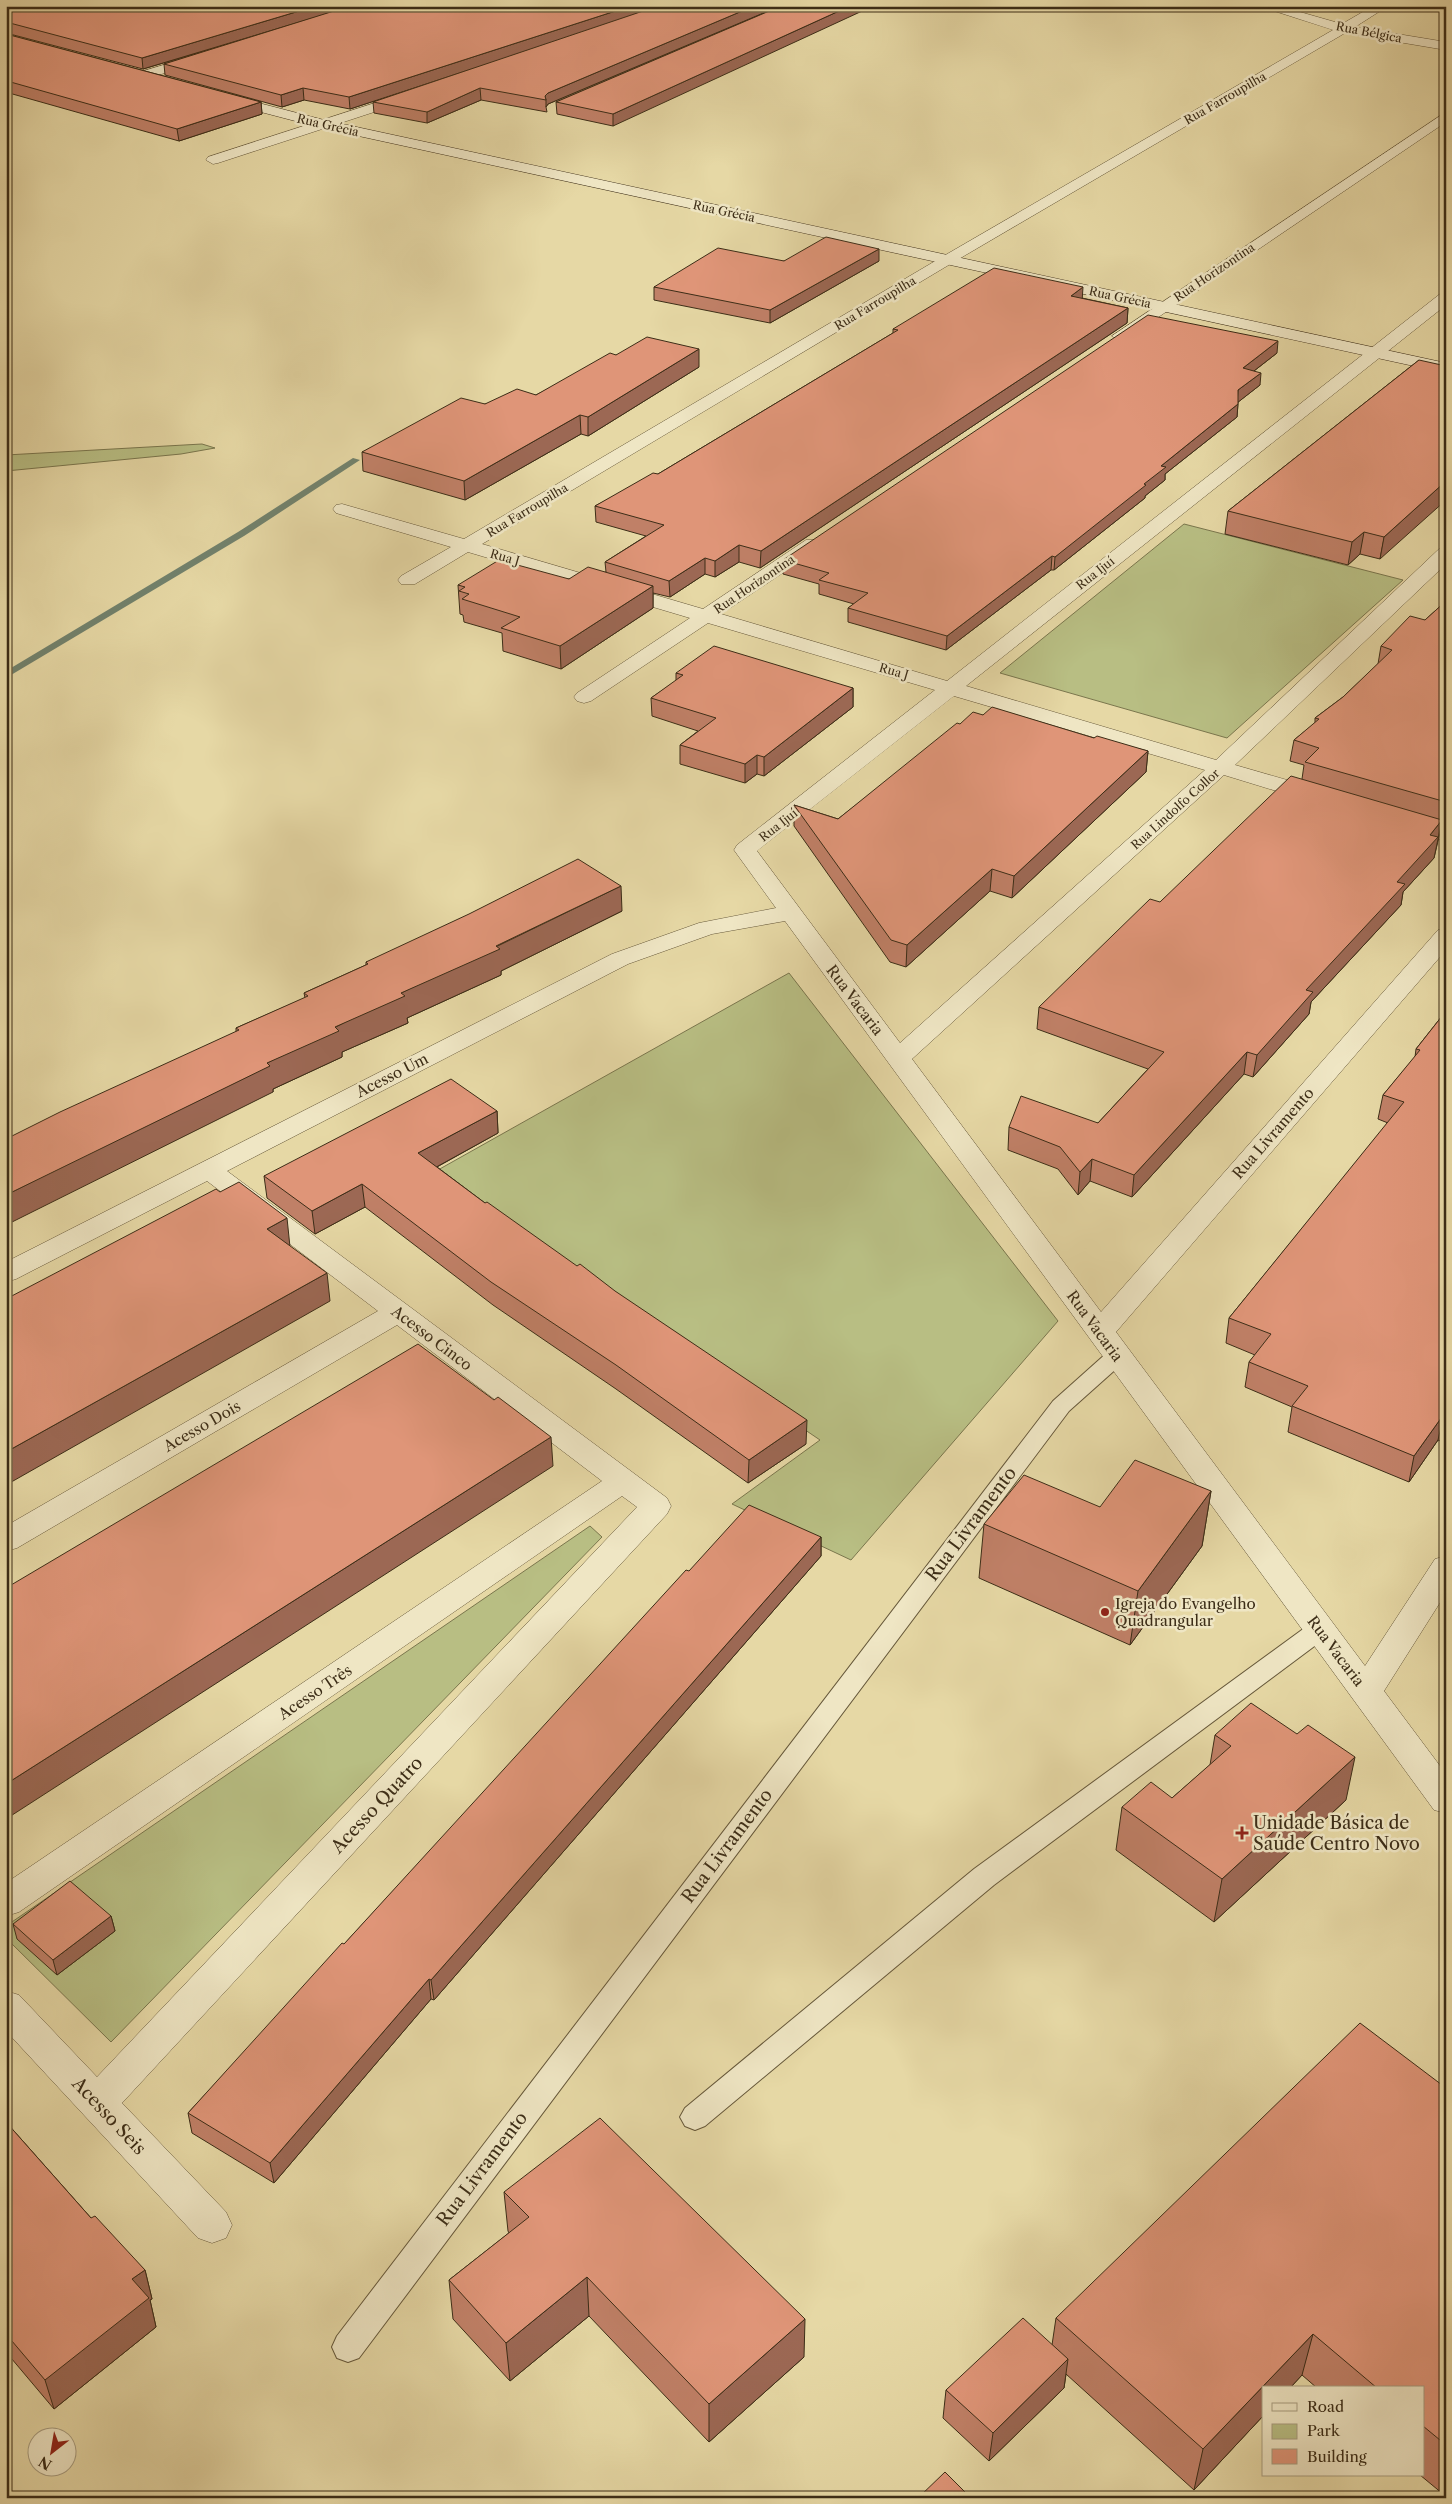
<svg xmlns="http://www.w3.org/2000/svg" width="1452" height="2504" font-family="'Libre Caslon Text',serif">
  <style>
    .green { fill: #b8be83; stroke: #7a764d }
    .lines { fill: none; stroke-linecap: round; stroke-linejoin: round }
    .stream { fill: #72826d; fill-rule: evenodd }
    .service-casing { stroke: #66583a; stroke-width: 2 }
    .minor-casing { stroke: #66583a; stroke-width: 1 }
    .secondary-casing { stroke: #3c2d17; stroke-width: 1 }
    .service { fill: #efe6c4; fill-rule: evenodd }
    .minor { fill: #efe6c4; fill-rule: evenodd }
    .secondary { fill: #efe6c4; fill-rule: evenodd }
    .wall { fill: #c08067; stroke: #3c2d17 }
    .shaded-wall { fill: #9c6854; stroke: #3c2d17 }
    .building { fill: #df9578; stroke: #3c2d17 }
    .poi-dot { fill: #8f2418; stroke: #efe6c4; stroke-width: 2 }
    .labels { text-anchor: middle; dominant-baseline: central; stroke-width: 5; stroke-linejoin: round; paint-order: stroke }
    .far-street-label { font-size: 12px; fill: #3c2d17; stroke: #efe6c4 }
    .street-label { font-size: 15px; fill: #3c2d17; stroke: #efe6c4 }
    .poi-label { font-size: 15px; fill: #3c2d17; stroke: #efe6c4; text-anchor: start }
    .near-street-label { font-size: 18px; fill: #3c2d17; stroke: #efe6c4 }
    .near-poi-label { font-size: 18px; fill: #3c2d17; stroke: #efe6c4; text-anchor: start }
  </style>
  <rect width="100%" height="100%" fill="#e6d8a5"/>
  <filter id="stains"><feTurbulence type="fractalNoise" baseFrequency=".004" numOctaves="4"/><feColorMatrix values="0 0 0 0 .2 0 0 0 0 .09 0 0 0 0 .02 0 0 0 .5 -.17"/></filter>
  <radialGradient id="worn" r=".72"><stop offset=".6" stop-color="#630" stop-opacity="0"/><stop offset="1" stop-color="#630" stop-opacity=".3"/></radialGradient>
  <path class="green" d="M202,444l13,4 -34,6 -175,17v-16z
    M1184,524l219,56 -176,158 -227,-65z
    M789,973l269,348 -207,239 -119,-56 88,-64 -391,-265z
    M590,1526l12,11 -491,505 -105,-104v-12z"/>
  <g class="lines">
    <path class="stream" d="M353,458l7,2 -116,76 -238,142v-7l232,-139z"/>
    <defs>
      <path id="service" d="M1117,1349l8,2 3,5 -3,5 -56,50 -710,947 -11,4 -11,-4 -5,-11 5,-11 716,-935 56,-50z
        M1319,1621l9,3 3,6 -3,6 -334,249 -289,241 -10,4 -10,-4 -5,-9 5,-9 289,-239 336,-245z"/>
      <path id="minor" d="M1259,6h20l63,18 31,-18h15l-33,21 91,15v8l-101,-17 -393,230 -470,281 221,65 103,-69h14l2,4 -2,4 -99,66 226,67 493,-387 6,-2v13l-480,381 250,74 223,-211 7,-2v17l-211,201 90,26 3,5 -3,5 -8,2 -8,-2 -85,-26 -312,284 189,253 337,-382 8,-2v22l-330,382 249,334 70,-107 11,-3v37l-62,98 62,83v39l-12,-3 -649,-889 -73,13 -84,30 -401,207 440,327 4,8 -4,8 -545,589 104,109 6,13 -6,13 -14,5 -14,-5 -192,-207v-40l13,4 78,82 540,-570 -15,-11 -603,416 -13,4v-33l596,-402 -205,-156 -380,223 -11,3v-25l372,-215 -171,-130 -191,98 -10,3v-20l606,-308 87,-31 77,-15 -42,-58 3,-5 198,-155 -227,-67 -117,78 -7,2 -7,-2 -3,-4 3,-4 113,-75 -222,-66 -53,32h-14l-3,-4 3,-4 50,-29 -115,-34 -3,-4 3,-4 6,-1 122,35 478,-282 391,-227zM954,696l251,74 -305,273 -143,-192z
        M200,54l4,1 2,3 -2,3 -62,19 -6,-4 1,-3z
        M409,92l7,4 -2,3 -196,64 -5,1 -7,-4 2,-3z
        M1446,112v10l-320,217 -6,2 -8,-5z
        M1404,814l42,13v14l-50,-15 -3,-5 3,-5z"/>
      <path id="secondary" d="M224,94l100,26 1122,243v10l-1124,-245 -103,-27 -2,-3 2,-3z"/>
    </defs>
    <use href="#service" class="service-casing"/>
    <use href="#minor" class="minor-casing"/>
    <use href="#secondary" class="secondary-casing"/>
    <use href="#service" class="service"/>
    <use href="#minor" class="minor"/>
    <use href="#secondary" class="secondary"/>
  </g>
  <path class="wall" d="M6,6h774l-232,98 -2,3 1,5 -66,-12 -54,23 -53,-10 -1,-11 46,-16 -69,23 -46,-9 -22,7 -117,-32 -1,-11 97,-30 -118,35 -137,-36z
    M781,6l-168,120 -56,-12 -1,-12z
    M6,34l255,68 1,12 -83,27 -170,-48 -3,1z
    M784,261h95l-109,62 -116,-23v-13z
    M1082,298l46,10 -1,15 -367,245 -21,-6 -24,15 -10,-3 -35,23 -17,-4v15l-92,61 -58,-18 -1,-18 -38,-11 -1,-7 -3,-1 -2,-29 111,-6 37,-7 -1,-10 41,-26 -50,-14 -1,-16 63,-32 235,-141v-4z
    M1277,353l-23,18 6,14 -22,17 -1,15 -72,57v6l-20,16v2l-91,72h-3l-105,80 -98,-28v-14l6,-4 -35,-10v-10l-36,-10v-14z
    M616,355l83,12 -111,69 -7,-2 -116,66 -102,-29 -1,-19 123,-48 51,-9z
    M1419,360l-39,199 -20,-5 -12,11 -123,-31 3,-23z
    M1446,601v224l-4,-1 -8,34 -31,34 -2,13 -90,97 -2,12 -56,63 -9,-3 -112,123 -42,-16 -12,14 -20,-26 -50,-19 1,-23 89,-4 50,-54 -111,-40 2,-22 263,-228 2,-14 -14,-4 4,-21 21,-17v-5l28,-21 35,-33 3,-18 44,-26z
    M676,673l177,15v19l-89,69 -7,-2 -12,9 -65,-19v-19l18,-14 -46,-15 -1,-18 25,-17z
    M983,715l111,23 54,13 -2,21 -134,126 -22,-7 -84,76 -16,-5 -96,-136v-21l44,14 122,-95z
    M622,911l-121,60v4l-94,43 1,5 -66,29v5l-69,32v3l-37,-61v-3l69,-30 -1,-5 62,-28v-3z
    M1446,1011v432l-8,-3 -29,42 -121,-50 4,-25 -47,-20 4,-25 6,-7 -29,-12 3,-25 159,-195 -10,-4 5,-24 32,-38 1,-8z
    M497,1111l1,22 -61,34 369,277 -58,39 -132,-94 -123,-84 -128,-98 -50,27 -48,-36 -3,-22z
    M1211,1491l-9,55 -72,99 -151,-67 5,-54z
    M821,1537v19l-387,444 -3,-1 -157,184 -82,-50 -4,-20 501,-542z
    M1215,1735l131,65 -132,122 -98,-72 6,-43 50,-9 38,-33z
    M111,1916l4,15 -58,44 -40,-36 -4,-15z
    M1446,2088v403l-3,3 -23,-19h3v-87h-106l-15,-13 -12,13h-27v28l-69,74 -128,-116 -2,14 -75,73 -46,-43 3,-28 106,-45 4,-27z
    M6,2122l85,96 54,52 7,29 -2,1 6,27 -102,82 -48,-57z
    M504,2192l300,165 -95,85 -120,-126 -79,65 -57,-62 -4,-39 60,-47 -1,-2z"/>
  <path class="shaded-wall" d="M6,6h28l-28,8z
    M316,6h37l-210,63 -1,-11z
    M631,6h33l-314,103 -1,-12z
    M754,6h26l-232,98 -2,3v-7l-1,-4 3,-3z
    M850,6h23l-260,120v-12z
    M7,81l2,12 -3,1v-12z
    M303,88l1,12 -22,7 -1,-12z
    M480,88l1,12 -54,23v-11z
    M261,102l1,12 -83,27 -2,-12z
    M879,249v12l-109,62v-13z
    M1083,287l-1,15 -11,-6z
    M1128,308l-1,15 -367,245 1,-17z
    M1278,341l-1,12 -36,28 2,-13z
    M699,349v18l-111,69v-19z
    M1261,373l-1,12 -23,18 1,-13z
    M1238,404l-1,13 -72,57v6l-20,16v2l-91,72 1,-13 106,-91z
    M580,415l1,19 -116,66 -1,-19z
    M1446,481v19l-66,59 4,-22z
    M1364,532l-4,22 -12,11 4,-23z
    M739,545v17l-24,15v-16z
    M1052,556l-1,14 -105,80 1,-14z
    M705,558v16l-35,23 -1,-16z
    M653,586v22l-92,61 -1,-23z
    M853,688v19l-89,69v-19z
    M1148,751l-2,21 -134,126 2,-22z
    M757,755v19l-12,9v-19z
    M1442,820l-8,38 -31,34 -2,13 -90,97 -2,12 -56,63 4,-22 49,-65z
    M992,869l-2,22 -84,76 1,-22z
    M621,886l1,25 -121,60v4l-94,43 1,5 -66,29v5l-69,32v3l-267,133v-30l261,-132 134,-70z
    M1247,1052l-3,22 -112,123 2,-22z
    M497,1111l1,22 -78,43 -2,-23z
    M1092,1159l-2,22 -12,14 2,-23z
    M362,1184l3,23 -50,27 -3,-23z
    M287,1218l3,29 -23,-18z
    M327,1273l3,28 -324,184v-33z
    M1444,1414l-6,26 -29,42 5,-26z
    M807,1420l-1,24 -58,39 1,-23z
    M551,1437l2,29 -547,353v-35z
    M1211,1491l-9,55 -72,99 8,-54z
    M821,1537v19l-387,444 -3,-20z
    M1355,1757l-9,43 -132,122 8,-43z
    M111,1916l4,15 -58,44 -4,-15z
    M429,1979l2,20 -157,184 -4,-20z
    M145,2270l7,29 -2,1 6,27 -102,82 -9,-29 87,-101z
    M587,2277l2,39 -79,65 -4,-38z
    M805,2319l-1,38 -95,85v-38z
    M1313,2334l-11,41 -12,13h-27v28l-69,74 9,-41z
    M1068,2359l-4,29 -75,73 4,-28z"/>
  <path class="building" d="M29,6h287l-174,52 -136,-36v-8z
    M350,6h281l-282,91 -46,-9 -22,7 -117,-31z
    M658,6h96l-206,87 -3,3 1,4 -66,-12 -53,24 -54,-10z
    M781,6h69l-237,108 -57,-12z
    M6,34l255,68 -84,27 -170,-48 -1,1z
    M826,237l53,12 -109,61 -116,-23 64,-39 66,13z
    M994,268l89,19 -12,9 57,12 -367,243 -22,-6 -24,16 -10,-3 -36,23 -64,-19 59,-37 -69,-19 58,-33 5,1 240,-144 -5,-1z
    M1148,315l130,26 -35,27 18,5 -23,17v14l-77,62 5,1 -22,17 2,1 -91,72 -3,-1 -105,80 -99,-28 20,-15 -49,-13 10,-7 -46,-13z
    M647,337l52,12 -111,68 -8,-2 -116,66 -102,-29 99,-54 24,6 32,-15 19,6 74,-42 6,2z
    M1419,360l27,6v115l-62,56 -20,-5 -12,10 -124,-31z
    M499,560l70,19 19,-12 65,19 -93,60 -59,-18 19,-11 -58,-18 7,-5 -10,-3 6,-4 -7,-2z
    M1446,601v201l-141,-40 14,-14 -25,-8 25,-21 -4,-1 28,-21 49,-47 -11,-4 29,-30 15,4z
    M714,646l139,42 -89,69 -7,-2 -12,9 -65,-19 36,-27 -65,-20 32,-23 -7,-2z
    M992,707l102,31 3,-2 51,15 -134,125 -22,-7 -85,76 -16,-5 -97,-135 44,14 119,-96 3,1 13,-12 10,3z
    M1291,776l151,44 -12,15 8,2 -41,45 8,2 -99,106 7,2 -56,63 -10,-3 -113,123 -42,-16 -12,13 -20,-25 -51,-20 12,-31 77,27 66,-71 -125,-45 111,-108 10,3z
    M578,859l43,27 -125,60 4,3 -99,44 4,3 -70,31 4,4 -72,32 3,3 -264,129v-56l54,-27 179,-82 -3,-2 72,-32 -4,-3 64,-29 -2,-2 103,-48z
    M1446,1011v404l-2,-1 -30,42 -122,-50 16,-20 -59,-24 22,-28 -42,-16 175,-216 -21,-7 37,-45 -4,-1z
    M451,1079l46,32 -79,42 67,50 2,-1 90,64 3,-2 35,27 192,129 -58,40 -133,-95 -125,-83 -129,-98 -50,27 -48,-35z
    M239,1182l48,36 -20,11 60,44 -321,179v-153l210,-110 4,3z
    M418,1344l76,56 4,-3 53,40 -545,347v-196z
    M1135,1460l76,31 -73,100 -154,-67 40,-49 76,32z
    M749,1505l72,32 -390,443 -2,-1 -159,184 -82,-50 154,-170 2,1 342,-374 3,1z
    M1251,1703l46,31 11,-9 47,32 -133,122 -100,-72 29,-25 21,16 59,-52 -16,-11z
    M70,1881l41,35 -58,44 -40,-36z
    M1360,2023l86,65v357l-23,-19v-38h-46l-64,-54 -110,115 -147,-131z
    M600,2118l205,201 -96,85 -122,-127 -81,66 -57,-63 80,-63 -25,-25z
    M6,2122l85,96 4,-2 50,54 -13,9 17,19 -104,82 -39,-46z
    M1023,2318l45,41 -75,74 -47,-43z
    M945,2472l26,26h-53z"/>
  <g class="poi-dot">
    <circle cx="1105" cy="1612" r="5"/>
    <path d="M1239.5 1825.5h5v5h5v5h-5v5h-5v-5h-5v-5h5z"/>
  </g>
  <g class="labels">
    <g class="far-street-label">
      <text transform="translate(1369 32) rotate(11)">Rua Bélgica</text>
      <text transform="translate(1225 98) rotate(-30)">Rua Farroupilha</text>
      <text transform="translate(328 125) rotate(13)">Rua Grécia</text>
      <text transform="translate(724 211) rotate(12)">Rua Grécia</text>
      <text transform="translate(1214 272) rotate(-34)">Rua Horizontina</text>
      <text transform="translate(1120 297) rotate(12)">Rua Grécia</text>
      <text transform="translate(875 303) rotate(-31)">Rua Farroupilha</text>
      <text transform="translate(527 510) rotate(-31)">Rua Farroupilha</text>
      <text transform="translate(505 557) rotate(16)">Rua J</text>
      <text transform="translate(1095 573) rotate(-38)">Rua Ijuí</text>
      <text transform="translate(754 584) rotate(-34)">Rua Horizontina</text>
      <text transform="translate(894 671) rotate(16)">Rua J</text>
      <text transform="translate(1175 809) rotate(-42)">Rua Lindolfo Collor</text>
      <text transform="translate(778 825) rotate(-38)">Rua Ijuí</text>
    </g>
    <g class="street-label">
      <text transform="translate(855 1000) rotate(53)">Rua Vacaria</text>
      <text transform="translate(392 1075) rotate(-27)">Acesso Um</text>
      <text transform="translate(1273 1133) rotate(-49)">Rua Livramento</text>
      <text transform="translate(1095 1326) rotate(54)">Rua Vacaria</text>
      <text transform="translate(432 1338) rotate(37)">Acesso Cinco</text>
      <text transform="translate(202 1426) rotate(-30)">Acesso Dois</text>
      <text transform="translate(1336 1651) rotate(53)">Rua Vacaria</text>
      <text transform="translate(315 1692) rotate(-34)">Acesso Três</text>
    </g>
    <g class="poi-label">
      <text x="1115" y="1603">Igreja do Evangelho<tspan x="1115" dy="17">Quadrangular</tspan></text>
    </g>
    <g class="near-street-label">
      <text transform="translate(971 1524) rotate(-53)">Rua Livramento</text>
      <text transform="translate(377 1805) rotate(-47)">Acesso Quatro</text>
      <text transform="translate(727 1846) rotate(-53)">Rua Livramento</text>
      <text transform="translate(109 2116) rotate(47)">Acesso Seis</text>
      <text transform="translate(482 2169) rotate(-53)">Rua Livramento</text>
    </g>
    <g class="near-poi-label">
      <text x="1253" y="1823">Unidade Básica de<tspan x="1253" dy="21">Saúde Centro Novo</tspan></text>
    </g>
  </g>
  <rect width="1452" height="2504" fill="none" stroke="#e6d8a5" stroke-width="25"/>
  <rect x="8" y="8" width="1437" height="2489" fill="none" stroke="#3c2d17" stroke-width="2.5"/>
  <rect x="12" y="12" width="1427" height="2479" fill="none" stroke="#3c2d17"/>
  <rect x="1262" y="2386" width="162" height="90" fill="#efe6c4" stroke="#a79c7f"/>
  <rect x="1272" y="2403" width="25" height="8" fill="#efe6c4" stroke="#a79c7f"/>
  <text x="1307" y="2412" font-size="15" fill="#3c2d17">Road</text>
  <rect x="1272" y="2424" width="25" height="15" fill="#b8be83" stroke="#a79c7f"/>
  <text x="1307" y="2436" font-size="15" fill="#3c2d17">Park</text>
  <rect x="1272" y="2449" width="25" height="15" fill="#df9578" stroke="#a79c7f"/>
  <text x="1307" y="2462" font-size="15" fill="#3c2d17">Building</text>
  <g transform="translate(52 2452) rotate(211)"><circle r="24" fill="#efe6c4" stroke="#a79c7f"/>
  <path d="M0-4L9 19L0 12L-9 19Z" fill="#8f2418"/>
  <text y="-8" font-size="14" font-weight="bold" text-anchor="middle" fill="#3c2d17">N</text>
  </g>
  <rect width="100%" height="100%" filter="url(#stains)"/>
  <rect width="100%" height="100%" fill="url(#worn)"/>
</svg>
